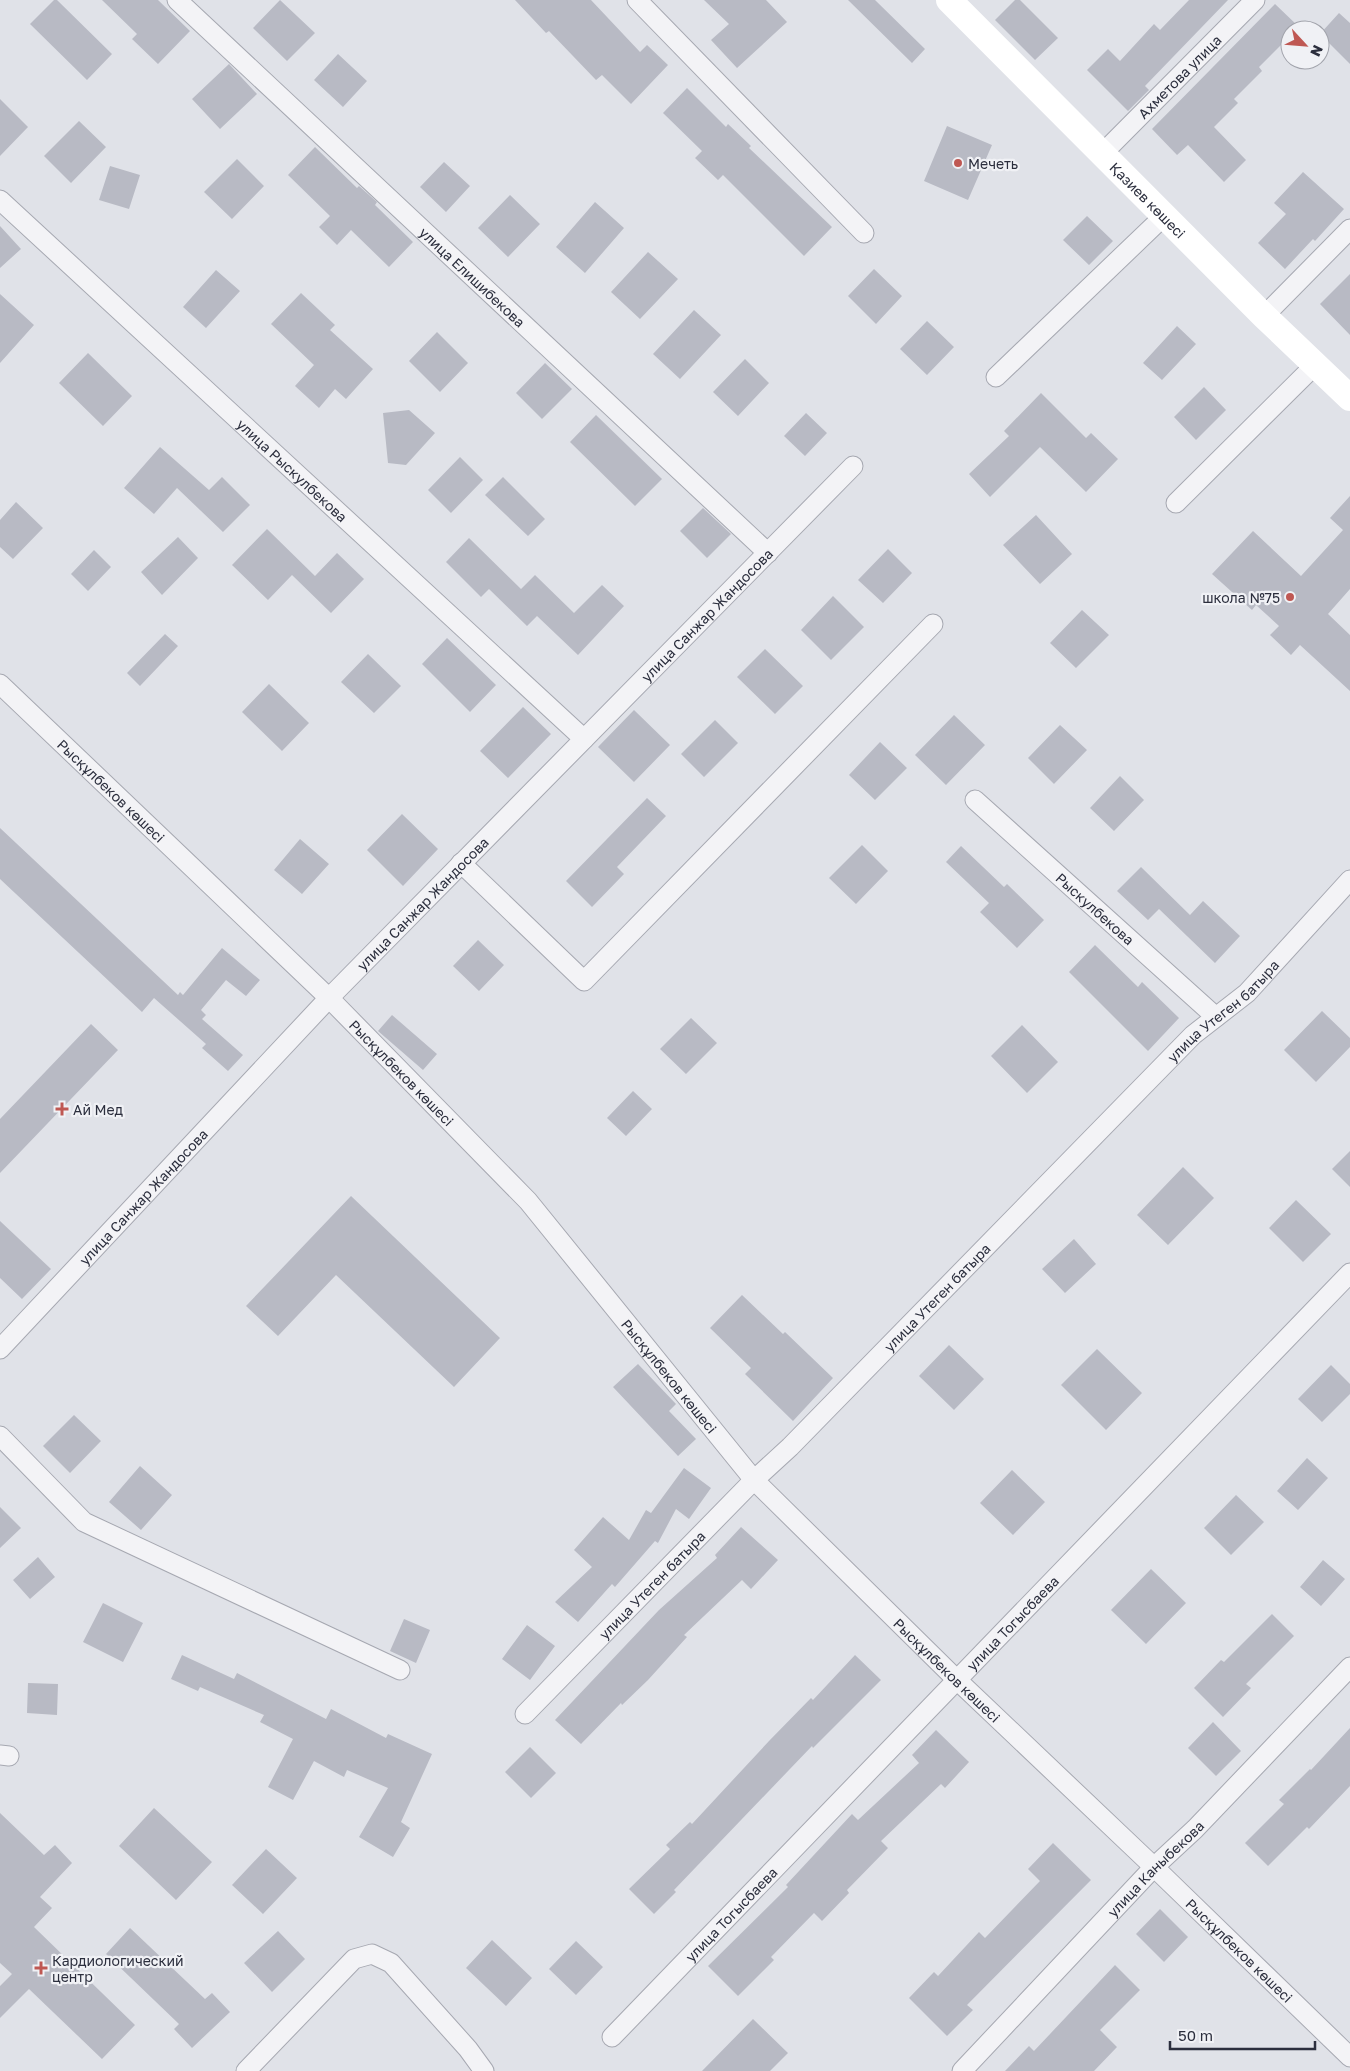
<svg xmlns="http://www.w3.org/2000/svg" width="1350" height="2071" font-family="'Golos Text',sans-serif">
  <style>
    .building { fill: #b8bac4 }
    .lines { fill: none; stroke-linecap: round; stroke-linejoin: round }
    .street-casing { stroke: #a6a8b1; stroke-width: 21 }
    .street { stroke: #f3f3f6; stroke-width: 19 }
    .secondary { stroke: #fff; stroke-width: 26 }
    .poi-dot { fill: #bf5853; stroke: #f0f1f5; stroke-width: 2 }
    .labels { text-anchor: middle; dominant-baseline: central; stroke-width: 4.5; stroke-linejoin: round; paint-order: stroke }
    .street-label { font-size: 14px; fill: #2b2e3d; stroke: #f0f1f5 }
    .poi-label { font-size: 14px; fill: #2b2e3d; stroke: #f0f1f5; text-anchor: start }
  </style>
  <rect width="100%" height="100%" fill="#e0e2e8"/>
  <path class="building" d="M54,0h3l55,54 -25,26 -57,-56z
    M102,0h56l32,31 -32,33 -26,-25 5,-5z
    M280,0l35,33 -28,28 -34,-33z
    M515,0h76l49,52 7,-7 21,20 -37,39 -29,-29 -6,5 -47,-49 -3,2z
    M704,0h62l21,22 -50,46 -26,-28 18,-16z
    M848,0h27l50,49 -13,14z
    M1015,0h5l38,38 -23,22 -40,-40z
    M1189,0h39l-83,86 4,4 -21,21 -41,-41 21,-21 12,12 34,-37 6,6z
    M1275,4l24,23 -3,3h-6v6l-31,31 3,4 -28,28 4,4 -24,24 32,33 -22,22 -36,-37 -11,10 -25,-26z
    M1339,13l11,10v41l-30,-30z
    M338,54l29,27 -24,26 -29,-27z
    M229,64l28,30 -37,35 -28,-30z
    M687,88l39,39 2,-3 23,22 -2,2 83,79 -28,29 -81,-81 -5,5 -23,-22 7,-7 -39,-38z
    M0,99l28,28 -28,29z
    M79,121l27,26 -35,36 -27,-27z
    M947,126l45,19 -24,55 -44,-19z
    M315,147l42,41 2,-2 18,16 -2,3 38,37 -24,25 -38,-37 -14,15 -18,-18 11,-11 -42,-41z
    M237,159l27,27 -32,33 -28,-27z
    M444,162l26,24 -24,26 -26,-25z
    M110,166l30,9 -11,34 -30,-9z
    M1303,172l41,37 -29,32 -2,-2 -28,30 -27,-26 28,-29 -12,-11z
    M510,195l30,29 -32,33 -30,-29z
    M595,202l29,26 -39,45 -29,-26z
    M1087,216l26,25 -24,24 -26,-25z
    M0,226l21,23 -21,19z
    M648,252l30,27 -38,40 -29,-27z
    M874,269l28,27 -26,28 -28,-28z
    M216,270l24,21 -34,37 -23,-21z
    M1350,274v61l-30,-31z
    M301,293l34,32 -5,5 43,39 -27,30 -11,-10 -16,19 -24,-22 19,-21 -43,-41z
    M0,294l34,31 -34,38z
    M694,310l27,25 -41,44 -27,-25z
    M927,321l27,26 -27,28 -27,-26z
    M1177,326l19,18 -34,36 -19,-17z
    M437,332l31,31 -28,29 -31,-31z
    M88,353l44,43 -29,30 -44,-43z
    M745,359l24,24 -31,33 -25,-24z
    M545,363l27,26 -30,30 -26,-26z
    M1204,387l22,23 -30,30 -22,-23z
    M1041,393l45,45 5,-5 27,26 -32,33 -46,-45 -50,50 -21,-23 40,-38 -5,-5z
    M409,410l26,23 -29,32 -18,-2 -5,-50z
    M806,413l21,20 -22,23 -21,-20z
    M596,415l66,64 -27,27 -65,-64z
    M160,447l49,43 13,-13 28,28 -27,27 -46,-44 -23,26 -30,-26z
    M460,457l23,23 -32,33 -23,-23z
    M503,477l42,42 -17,17 -43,-41z
    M1350,496v93l-22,25 22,21v56l-50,-46 -9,10 -21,-20 9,-9 -23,-21 -4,5 -40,-36 41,-43 48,45 42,-46 -13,-12z
    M16,502l27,26 -30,31 -13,-12v-27z
    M703,508l28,26 -24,24 -27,-27z
    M1036,515l36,39 -32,30 -37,-39z
    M267,529l48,47 22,-23 27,26 -33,34 -39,-38 -24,25 -36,-35z
    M178,537l20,21 -36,37 -21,-23z
    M469,538l52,51 14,-14 39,38 28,-28 22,21 -46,49 -41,-39 -10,10 -38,-37 -8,8 -35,-35z
    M888,549l24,24 -29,30 -25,-23z
    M94,550l17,17 -23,24 -17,-17z
    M833,596l31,31 -33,33 -30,-30z
    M1082,610l27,25 -33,33 -26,-25z
    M165,634l13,12 -38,40 -13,-13z
    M447,638l49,47 -26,27 -48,-48z
    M765,649l38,37 -28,28 -38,-37z
    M368,654l33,32 -27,27 -33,-31z
    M269,684l40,39 -27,28 -40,-39z
    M523,707l28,27 -43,44 -28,-27z
    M634,710l36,35 -36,37 -36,-35z
    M954,715l31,30 -39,40 -31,-30z
    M715,720l23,23 -34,34 -23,-23z
    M1060,725l27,25 -33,34 -26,-26z
    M880,742l27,26 -32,32 -26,-25z
    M1120,776l24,24 -30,31 -24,-23z
    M647,798l19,18 -49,51 7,7 -32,33 -26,-26z
    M402,814l36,35 -35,37 -36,-36z
    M0,828l178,167 2,-3 3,3 39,-47 38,32 -14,16 -20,-16 -25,30 5,5 -4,4 41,36 -15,16 -26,-23 4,-4 -52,-46 -12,14 -142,-133z
    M300,839l29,25 -27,30 -28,-24z
    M862,845l26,26 -32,33 -27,-26z
    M961,846l43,41 3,-3 37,36 -27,28 -37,-36 9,-9 -43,-41z
    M1141,867l49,48 13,-14 37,35 -25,27 -56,-54 -11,11 -31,-29z
    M478,940l26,25 -25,26 -26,-25z
    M1095,945l43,42 4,-5 37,36 -31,33 -79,-79z
    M1322,1011l28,27v9l-34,35 -32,-32z
    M392,1015l45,39 -14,16 -45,-39z
    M691,1018l26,25 -31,31 -26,-25z
    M91,1024l27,26 -118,123v-54z
    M1022,1025l36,37 -31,31 -36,-37z
    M633,1091l19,18 -26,27 -19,-18z
    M1350,1151v36l-18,-18z
    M1183,1167l31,31 -46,47 -31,-30z
    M351,1196l149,142 -46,49 -118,-112 -58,61 -32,-30z
    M1296,1200l35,34 -28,28 -34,-34z
    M0,1221l51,48 -29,30 -22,-21z
    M1074,1239l22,25 -31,29 -23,-24z
    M742,1295l41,39 2,-2 48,46 -40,43 -48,-47 6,-6 -41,-40z
    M949,1345l35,34 -30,31 -35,-34z
    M1097,1349l45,44 -36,37 -45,-45z
    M638,1364l38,40 -7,7 27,28 -18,17 -65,-69z
    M1331,1365l19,19v10l-28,28 -24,-23z
    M74,1415l27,26 -31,32 -27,-27z
    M1307,1458l21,20 -30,32 -21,-19z
    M140,1466l32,29 -31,35 -32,-28z
    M684,1468l27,20 -22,31 -13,-10 -18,34 -3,-2 -40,46 -3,-3 -34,38 -23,-20 37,-35 -18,-17 29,-33 26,23 17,-30 5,3z
    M1012,1470l33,32 -32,33 -33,-32z
    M1236,1495l28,27 -33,33 -27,-27z
    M0,1507l21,21 -21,20z
    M741,1527l37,33 -27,29 -9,-9 -58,55 3,2 -39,43 -26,25 -1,-2 -40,41 -26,-24 104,-110 58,-52 -2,-3z
    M38,1557l17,20 -25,22 -17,-19z
    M1323,1560l22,19 -24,27 -21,-19z
    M1151,1569l35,34 -40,41 -35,-34z
    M103,1603l40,20 -20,39 -40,-20z
    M1272,1614l22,22 -48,48 5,4 -28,29 -29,-29 27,-28 3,2z
    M404,1619l26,11 -14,33 -26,-12z
    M527,1625l28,21 -25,34 -28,-21z
    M182,1655l52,24 3,-6 89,46 5,-10 55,29 2,-4 44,20 -31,68 9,6 -17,29 -34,-20 29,-49 -41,-18 -3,7 -30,-16 -21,39 -25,-13 25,-48 -33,-17 4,-7 -64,-28 -2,4 -27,-12z
    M855,1655l26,25 -68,68 -1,-2 -138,144 2,2 -22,22 -25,-25 41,-40 -4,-4 24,-23 2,2 77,-83 42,-43 2,2z
    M28,1683l30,1 -1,31 -30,-2z
    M1213,1722l28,29 -25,25 -28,-28z
    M1350,1728v58l-41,43 -2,-2 -39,39 -23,-23 39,-39 -5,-4 31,-31 1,1z
    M936,1730l33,32 -24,26 -4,-4 -60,57 7,7 -41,42 2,3 -27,28 -8,-8 -43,44 3,3 -36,36 -30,-30 80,-79 -2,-2 66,-71 6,6 61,-57 -7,-8z
    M530,1747l26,26 -25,25 -26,-26z
    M154,1808l58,54 -36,38 -57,-54z
    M0,1813l44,42 11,-10 17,18 -32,34 12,11 -18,19 101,98 -33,34 -73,-70 -29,29v-32l12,-12 -12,-11z
    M1053,1843l38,37 -124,125 6,5 -26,26 -38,-38 25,-26 4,4 41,-44 6,6 55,-57 -12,-12z
    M266,1849l31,29 -34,36 -31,-29z
    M1160,1909l28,28 -24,25 -28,-28z
    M130,1928l75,71 7,-6 18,19 -38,36 -18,-19 5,-5 -73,-70z
    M278,1931l27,28 -33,33 -28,-29z
    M492,1940l40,38 -26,28 -40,-38z
    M576,1941l27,26 -27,28 -27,-26z
    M1115,1965l25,25 -40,40 17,17 -23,24h-89l24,-25 5,5z
    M753,2019l35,34 -18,18h-68z"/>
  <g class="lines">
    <defs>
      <g id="street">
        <path id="s1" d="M177,0l591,553"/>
        <path d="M637,0l227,233"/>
        <path id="s2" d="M1103,153l152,-153"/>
        <path id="s3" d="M0,200l584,539"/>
        <path d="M1264,316l86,-87"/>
        <path d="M996,377l168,-161"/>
        <path d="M1176,503l139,-138"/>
        <path id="s4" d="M0,684l329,314 199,203 226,279 202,199 198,188 196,190"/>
        <path id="s5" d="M975,800l241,217"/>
        <path d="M461,863l123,118 349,-357"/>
        <path id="s6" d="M0,1349l329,-351 524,-532"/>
        <path d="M0,1436l84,86 316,148"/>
        <path id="s7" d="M525,1714l229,-234 36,-33 403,-412 54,-42 103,-113"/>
        <path d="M0,1755l9,1"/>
        <path id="s8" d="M612,2037l738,-764"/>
        <path d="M246,2071l108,-112 18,-5 19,9 77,86 16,22"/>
        <path id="s9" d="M962,2071l192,-204 41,-38 155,-162"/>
      </g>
    </defs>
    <use href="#street" class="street-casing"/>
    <use href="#street" class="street"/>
    <path class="secondary" id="s10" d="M949,0l315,316 86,82"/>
  </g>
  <g class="poi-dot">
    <circle cx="958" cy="163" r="5"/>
    <circle cx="1290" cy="597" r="5"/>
    <path d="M59.5 1101.5h5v5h5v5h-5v5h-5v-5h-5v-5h5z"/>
    <path d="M38.5 1960.5h5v5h5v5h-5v5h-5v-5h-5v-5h5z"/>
  </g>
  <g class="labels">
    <g class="street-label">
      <text stroke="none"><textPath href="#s2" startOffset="108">Ахметова улица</textPath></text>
      <text stroke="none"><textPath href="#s10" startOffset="282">Қазиев көшесі</textPath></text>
      <text stroke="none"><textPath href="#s1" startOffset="405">улица Елишибекова</textPath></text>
      <text stroke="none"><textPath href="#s3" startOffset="398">улица Рыскулбекова</textPath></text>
      <text stroke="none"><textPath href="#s6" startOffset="1019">улица Санжар Жандосова</textPath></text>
      <text stroke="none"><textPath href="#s4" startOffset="154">Рысқұлбеков көшесі</textPath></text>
      <text stroke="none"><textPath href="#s6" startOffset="614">улица Санжар Жандосова</textPath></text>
      <text stroke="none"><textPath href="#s5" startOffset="162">Рыскулбекова</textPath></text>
      <text stroke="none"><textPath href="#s7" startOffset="991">улица Утеген батыра</textPath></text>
      <text stroke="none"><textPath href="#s4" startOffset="559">Рысқұлбеков көшесі</textPath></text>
      <text stroke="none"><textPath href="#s6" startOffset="209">улица Санжар Жандосова</textPath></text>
      <text stroke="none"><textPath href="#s7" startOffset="586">улица Утеген батыра</textPath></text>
      <text stroke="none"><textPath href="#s4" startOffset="964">Рысқұлбеков көшесі</textPath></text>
      <text stroke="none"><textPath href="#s7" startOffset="181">улица Утеген батыра</textPath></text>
      <text stroke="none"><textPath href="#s8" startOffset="576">улица Тогысбаева</textPath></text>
      <text stroke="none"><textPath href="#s4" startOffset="1369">Рысқұлбеков көшесі</textPath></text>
      <text stroke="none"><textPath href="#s9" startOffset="280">улица Каныбекова</textPath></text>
      <text stroke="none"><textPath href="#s8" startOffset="171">улица Тогысбаева</textPath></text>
      <text stroke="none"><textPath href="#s4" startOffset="1774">Рысқұлбеков көшесі</textPath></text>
    </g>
    <g class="poi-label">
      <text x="968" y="163">Мечеть</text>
      <text x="1280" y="597" text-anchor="end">школа №75</text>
      <text x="73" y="1109">Ай Мед</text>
      <text x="52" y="1960">Кардиологический<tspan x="52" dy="16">центр</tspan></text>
    </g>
  </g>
  <g transform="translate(1305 45) rotate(116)"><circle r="24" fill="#f0f1f5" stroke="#a1a3ab"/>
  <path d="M0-4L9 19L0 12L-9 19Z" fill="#bf5853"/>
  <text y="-8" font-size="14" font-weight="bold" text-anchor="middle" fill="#2b2e3d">N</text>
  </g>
  <path d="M1170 2041v8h145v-8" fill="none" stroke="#2b2e3d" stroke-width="2.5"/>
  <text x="1178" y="2041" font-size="15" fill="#2b2e3d" stroke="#f0f1f5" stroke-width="4" paint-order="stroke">50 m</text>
</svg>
